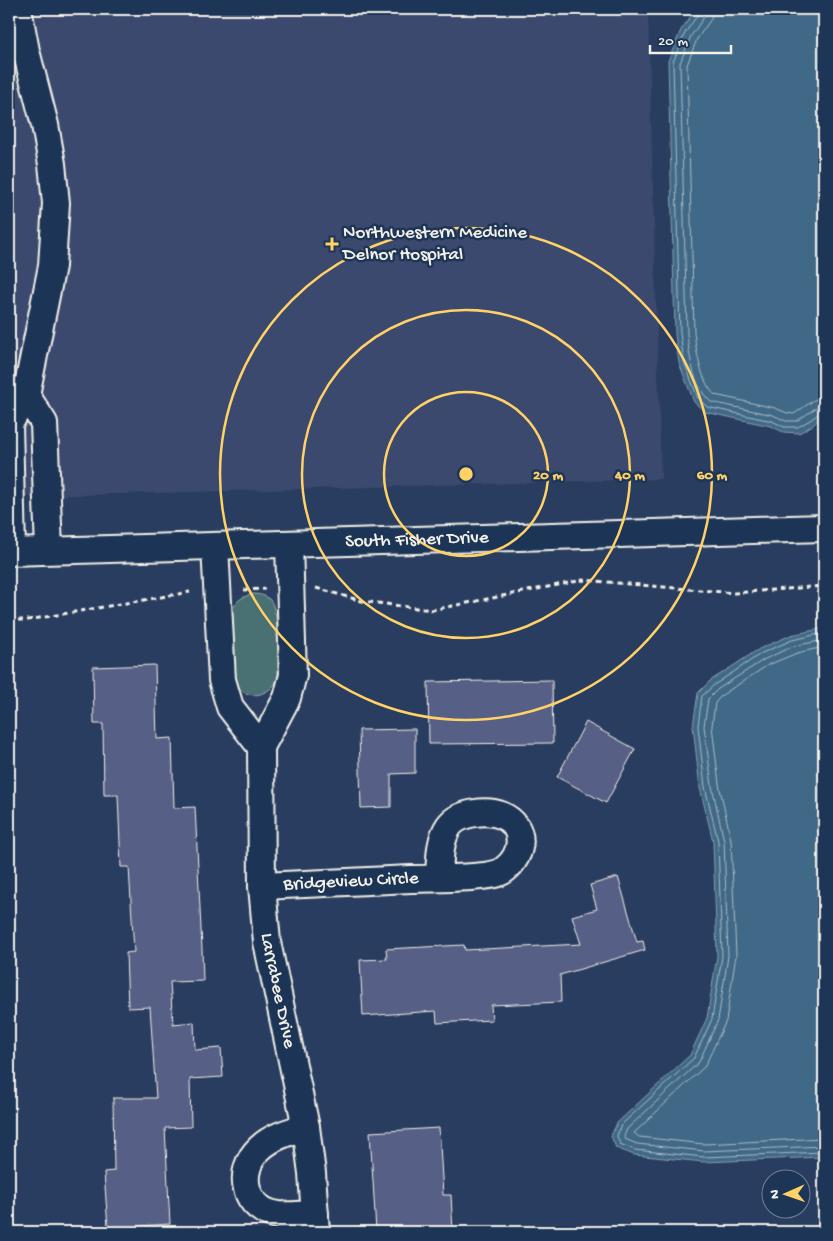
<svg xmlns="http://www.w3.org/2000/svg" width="833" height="1241" font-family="'Gochi Hand',sans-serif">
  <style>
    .built { fill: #3b4a6e }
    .green { fill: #496f72; stroke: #9eb0ad }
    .water { fill: #406988; stroke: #889fae }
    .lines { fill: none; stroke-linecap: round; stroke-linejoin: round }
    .shore { stroke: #acbbc2; stroke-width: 1 }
    .building { fill: #575f85; stroke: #f4f1e8 }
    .minor-casing { stroke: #f4f1e8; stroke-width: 30 }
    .path { stroke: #f4f1e8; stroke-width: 3; stroke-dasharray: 5 4; stroke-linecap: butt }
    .minor { stroke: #1d3557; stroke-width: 26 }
    .ring { fill: none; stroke: #ffd166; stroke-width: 2.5 }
    .poi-dot { fill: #ffd166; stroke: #1d3557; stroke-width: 2 }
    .labels { text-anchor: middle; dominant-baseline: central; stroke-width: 5; stroke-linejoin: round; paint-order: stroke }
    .poi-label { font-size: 19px; fill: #f4f1e8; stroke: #1d3557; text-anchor: start }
    .street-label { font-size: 19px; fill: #f4f1e8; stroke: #1d3557 }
    .centre { fill: #ffd166; stroke: #1d3557; stroke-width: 2.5 }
    .ring-label { font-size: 15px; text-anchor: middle; font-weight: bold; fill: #ffd166; stroke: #1d3557; stroke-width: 5; stroke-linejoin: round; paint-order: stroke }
  </style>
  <rect width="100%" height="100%" fill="#293d60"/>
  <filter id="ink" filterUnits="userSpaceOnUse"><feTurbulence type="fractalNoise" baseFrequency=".02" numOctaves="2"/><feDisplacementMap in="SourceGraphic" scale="10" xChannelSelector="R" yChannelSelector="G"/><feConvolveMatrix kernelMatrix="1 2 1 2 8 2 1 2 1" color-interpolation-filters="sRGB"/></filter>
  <g filter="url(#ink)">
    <path class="built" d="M9,9h639l13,470 -652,18z"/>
    <path class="green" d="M252,594c7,0 13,1 18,6 10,11 8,61 8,77 -4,15 -25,24 -37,13 -4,-4 -5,-10 -7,-15l-2,-64c3,-10 10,-14 20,-17z"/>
    <path class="water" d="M696,9h128v406l-11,10 -14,8 -16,-1 -12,-6 -66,-14 -11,-10 -15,-39 -4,-29 -7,-273 13,-31z
      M824,628v529l-120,5 -70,-7 -18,-7 -5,-12 6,-13 73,-68 17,-37 10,-62 -4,-115 -13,-53 -7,-62 5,-33 12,-12 49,-32 32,-14z"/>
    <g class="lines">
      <path class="shore" d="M699,9v4l-14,20 -12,29 7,271 4,29 14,36 9,9 65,14 12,6h14l12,-7 10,-7 4,-1
        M706,9l-2,8 -13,19 -11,27 7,270c2,21 6,54 24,69l62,13 13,6h11l20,-14 7,-2
        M713,9l-2,10 -14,20 -10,26 7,267c2,18 7,51 21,63l60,13 12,5 7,1 20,-14 10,-2
        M824,633l-32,7 -30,13 -48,32 -12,11 -4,30 7,61 13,54 4,115 -10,63 -18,39 -73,67 -4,11 3,8 15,6 69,7 120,-5
        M824,640l-30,6 -29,13 -47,30 -10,10 -4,27 8,60 12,55 4,115 -10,64 -19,42 -72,67 -3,7 1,3 12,5 67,7 120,-5
        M824,647l-27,6 -29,12 -46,30 -7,8 -3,23 7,58 12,56 5,115 -10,66 -21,45 -71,67 5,4 65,7 120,-6"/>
    </g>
    <path class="building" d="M155,665l2,74 15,-1 2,70 21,-1 7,142 1,32 -33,1 3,42 21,-2 1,28 26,-2 2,29 -33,2 1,48 -26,1 5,96 -62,4 -4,-56 10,-1 -1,-73h43l-6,-91 -22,1 -2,-55 8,-1 -5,-85h-8l-3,-72h-14l-1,-71h-9l-1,-57z
      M552,680l1,63 -124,1 -1,-62z
      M586,722l49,27 -29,54 -49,-26z
      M415,729v44l-24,1v33l-30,1 -2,-78z
      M618,877l19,65 6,-1 2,9 -85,25 1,27 -70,3 1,15 -55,3 -1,-12 -73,5 -3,-56 27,-1 -1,-10 78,-4 1,5 116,-6 -9,-28 25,-7 -7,-24z
      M439,1128l4,67h8l2,37h-39l-1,-4 -37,3 -6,-99z"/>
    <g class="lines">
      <defs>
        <g id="minor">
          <path d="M26,395l18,28 5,127"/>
          <path d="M215,546l7,134 8,27 31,40 26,-49 6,-23 -4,-131"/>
          <path d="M12,551l-3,-127 17,-29 26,-129 4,-63 -4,-39 -7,-39 -19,-74 -8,-42"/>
          <path id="s1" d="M9,552l815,-24"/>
          <path id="s2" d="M261,747l1,139 5,56 39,185 6,46 4,59"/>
          <path id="s3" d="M262,886c50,-2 99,-5 149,-7 26,-1 53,0 79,-4 6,-1 10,-2 14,-5 20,-15 23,-44 -3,-55 -14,-6 -43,-2 -52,11 -10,14 -9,36 -10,52"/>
          <path d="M306,1127c-17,5 -33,9 -46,21 -25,23 -16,63 19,67 12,1 24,-1 36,-1"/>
        </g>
      </defs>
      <use href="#minor" class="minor-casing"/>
      <path class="path" d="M316,588l46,13 70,9 151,-30 151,13 90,-7
        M244,590l21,-1
        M9,620h19l162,-28"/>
      <use href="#minor" class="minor"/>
    </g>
  </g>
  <g class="ring">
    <circle cx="466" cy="474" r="82"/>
    <circle cx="466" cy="474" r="164"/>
    <circle cx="466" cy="474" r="246"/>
  </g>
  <path class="poi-dot" d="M329.5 236.5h5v5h5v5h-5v5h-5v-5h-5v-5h5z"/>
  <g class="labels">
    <g class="poi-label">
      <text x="343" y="233">Northwestern Medicine<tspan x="343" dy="22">Delnor Hospital</tspan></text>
    </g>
    <g class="street-label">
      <text stroke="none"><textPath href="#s1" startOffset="408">South Fisher Drive</textPath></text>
      <text stroke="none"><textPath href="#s3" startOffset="89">Bridgeview Circle</textPath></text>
      <text stroke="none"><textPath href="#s2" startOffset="245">Larrabee Drive</textPath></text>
    </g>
  </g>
  <circle cx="466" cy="474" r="8" class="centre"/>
  <g class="ring-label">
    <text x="548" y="479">20 m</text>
    <text x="630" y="479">40 m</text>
    <text x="712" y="479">60 m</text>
  </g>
  <rect width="833" height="1241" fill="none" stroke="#1d3557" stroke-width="30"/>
  <rect x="15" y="15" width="803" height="1211" fill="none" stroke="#f4f1e8" stroke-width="2" filter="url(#ink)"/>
  <g transform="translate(786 1194) rotate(268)"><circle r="24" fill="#1d3557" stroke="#738091"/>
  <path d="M0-4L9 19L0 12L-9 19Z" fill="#ffd166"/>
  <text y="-8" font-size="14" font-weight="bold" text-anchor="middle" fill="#f4f1e8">N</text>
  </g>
  <path d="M650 45v8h81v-8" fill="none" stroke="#f4f1e8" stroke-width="2.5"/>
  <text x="658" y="45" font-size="15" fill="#f4f1e8" stroke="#1d3557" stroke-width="4" paint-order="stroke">20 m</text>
</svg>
